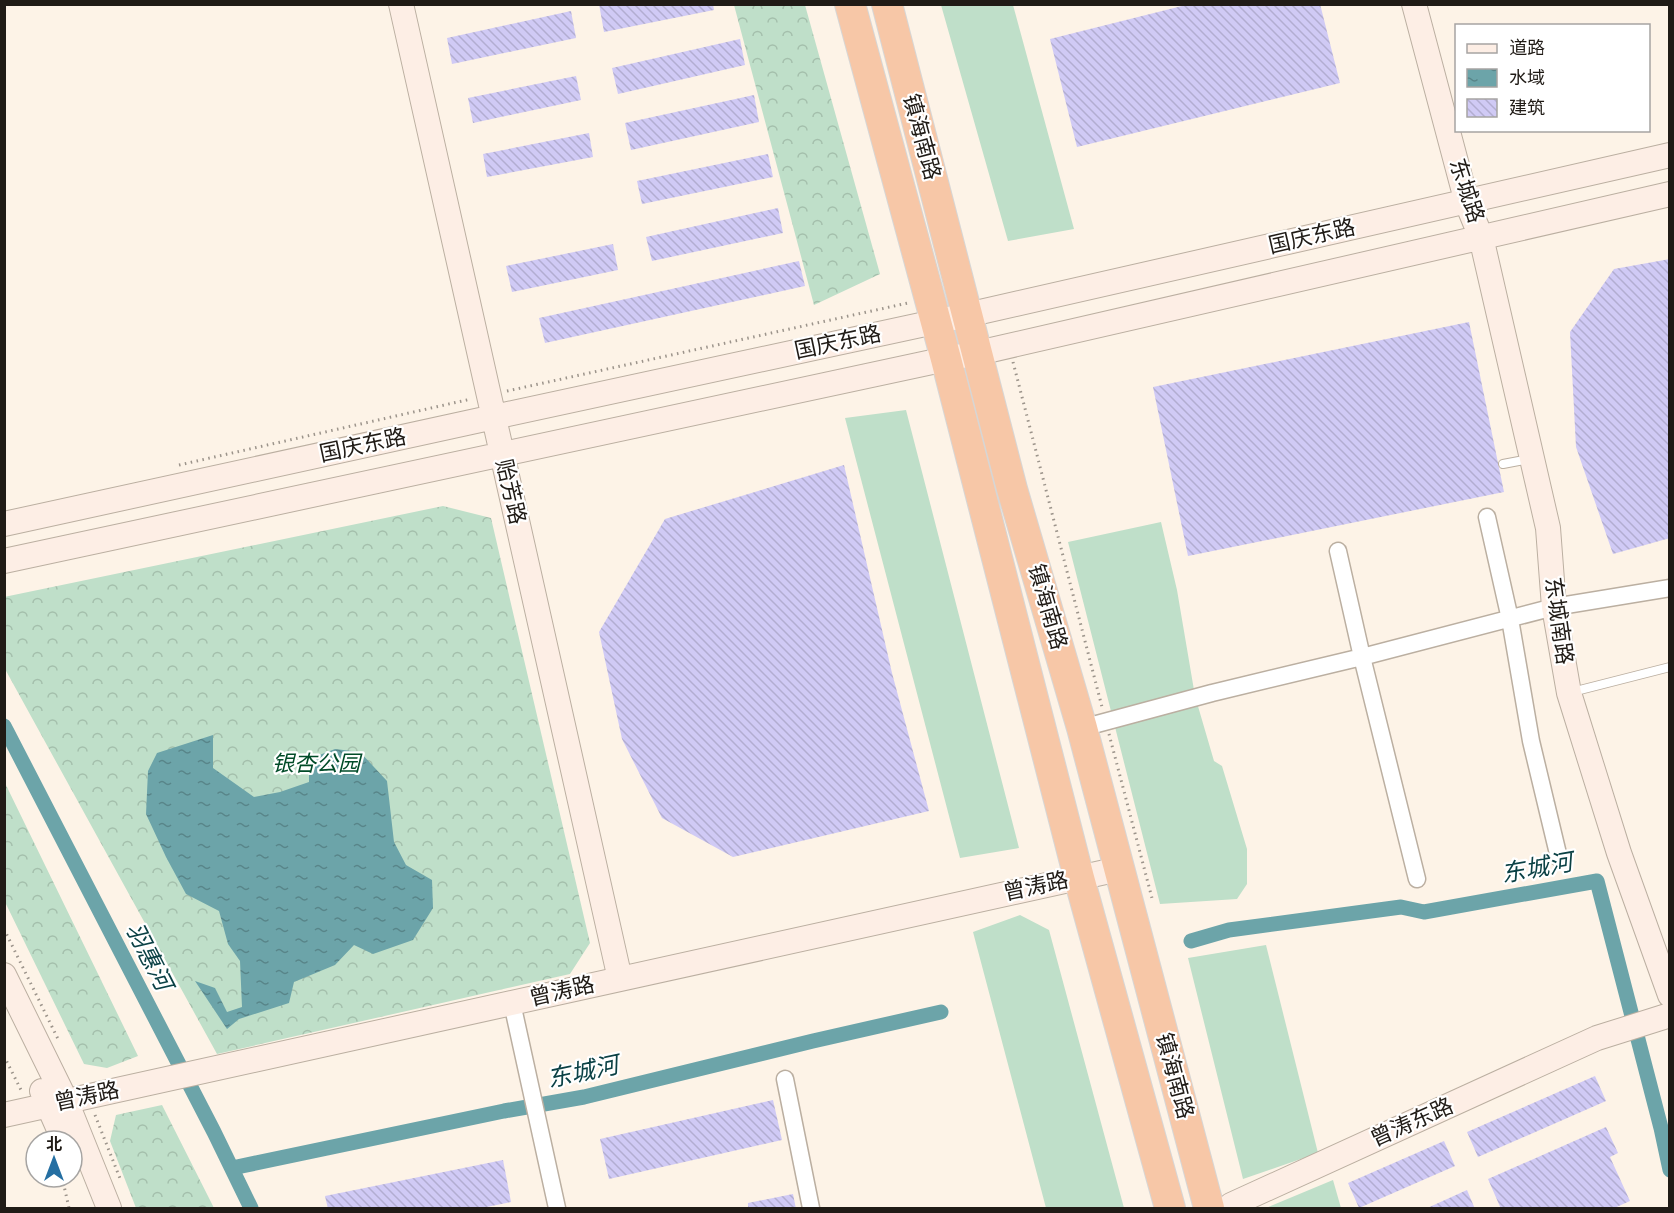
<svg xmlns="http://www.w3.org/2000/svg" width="1674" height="1213" font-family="Spectral,'Noto Sans SC',serif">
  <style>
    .grass { fill: #bfdfc9 }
    .forest { fill: url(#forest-crowns) }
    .water { fill: url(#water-ripples) }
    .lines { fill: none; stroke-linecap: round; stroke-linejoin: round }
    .canal { stroke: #6ca4a9; stroke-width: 15 }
    .building { fill: url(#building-back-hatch) }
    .lane-casing { stroke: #bbafa1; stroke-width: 10 }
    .street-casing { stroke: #bbafa1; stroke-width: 19 }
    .secondary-casing { stroke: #bbafa1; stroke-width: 26 }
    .highway-casing { stroke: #d7d6d5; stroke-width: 32 }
    .path { stroke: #9c948b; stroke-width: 3; stroke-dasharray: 1.5 4.5; stroke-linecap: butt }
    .lane { stroke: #fff; stroke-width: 8 }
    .street { stroke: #fff; stroke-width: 16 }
    .secondary { stroke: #fdeee5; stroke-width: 24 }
    .highway { stroke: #f7c7a7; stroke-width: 30 }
    .labels { text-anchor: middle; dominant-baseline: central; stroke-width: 4.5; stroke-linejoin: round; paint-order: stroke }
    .street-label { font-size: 22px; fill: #201b16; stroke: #fff }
    .park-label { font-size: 22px; font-style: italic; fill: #014b28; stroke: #fff }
    .water-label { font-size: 24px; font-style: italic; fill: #0b4145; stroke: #fff }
  </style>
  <defs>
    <pattern id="forest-crowns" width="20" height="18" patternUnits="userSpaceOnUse" patternTransform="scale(1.5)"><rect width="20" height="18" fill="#bfdfc9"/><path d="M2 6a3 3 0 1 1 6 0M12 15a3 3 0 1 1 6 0" fill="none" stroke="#a4bfac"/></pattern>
    <pattern id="water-ripples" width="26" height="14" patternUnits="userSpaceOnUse" patternTransform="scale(1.5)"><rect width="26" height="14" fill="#6ca4a9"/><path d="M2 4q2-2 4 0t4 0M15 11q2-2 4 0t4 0" fill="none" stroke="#588589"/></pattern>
    <pattern id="building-back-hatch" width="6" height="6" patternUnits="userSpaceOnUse" patternTransform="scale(1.5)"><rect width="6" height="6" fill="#d0caf5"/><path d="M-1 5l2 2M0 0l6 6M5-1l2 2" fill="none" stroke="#b2add1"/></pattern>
  </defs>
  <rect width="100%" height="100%" fill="#fdf3e7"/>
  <path class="grass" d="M941,5h72l61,224 -66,12z
    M906,410l113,438 -59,10 -115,-440z
    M1161,522l16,68 18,106 19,65 8,5 25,83v35l-10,15 -77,5 -92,-362z
    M1020,915l29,15 75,278h-78l-73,-276z
    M1266,945l52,208 -75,26 -55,-221z
    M1333,1180l8,28h-75z"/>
  <path class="forest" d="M734,5h71l75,269 -66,31z
    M443,506l48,12 99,425 -20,31 -353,80 -212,-385 -1,-72z
    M4,783h1l133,273 -31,12 -23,-4 -79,-162z
    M162,1105l52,103h-78l-26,-67 6,-26z"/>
  <path class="water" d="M213,735v33l41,29 26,-5 29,-10v-23l26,-10 25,3 27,29 7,61 12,23 26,15 1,28 -20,32 -40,14 -19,-9 -19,20 -41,17 -5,21 -50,16 -12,10 -32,-48 20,7 12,24 15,-5 -2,-46 -12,-17 -9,-33 -33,-17 -20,-37 -20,-43 2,-43 9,-18z"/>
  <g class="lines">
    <path class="canal" d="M4,726l210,406 37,76
      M1191,941l38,-11 172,-23 23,5 173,-31 64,247 9,42
      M232,1168l272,-57 80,-14 229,-56 128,-29"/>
  </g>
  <path class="building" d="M599,4h114l1,6 -110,22z
    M1190,4h130l20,79 -263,64 -27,-108z
    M571,11l5,27 -124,26 -5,-26z
    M740,39l5,26 -127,29 -6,-26z
    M576,76l5,24 -108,23 -5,-25z
    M754,95l5,27 -128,28 -6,-27z
    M589,133l4,24 -106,20 -4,-23z
    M768,154l5,23 -131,27 -5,-23z
    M778,208l5,25 -131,28 -6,-24z
    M613,244l5,26 -106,22 -6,-26z
    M1670,259v279l-57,16 -37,-107 -6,-115 44,-63z
    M799,261l6,25 -260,57 -6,-25z
    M1469,322l35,170 -316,64 -35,-169z
    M844,465l48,208 37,138 -196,46 -71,-39 -40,-79 -23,-107 66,-113z
    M1595,1076l11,25 -128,56 -11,-25z
    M773,1100l9,40 -173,39 -9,-40z
    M1606,1127l12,26 -8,4 20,44 -18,8h-111l-13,-30z
    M1444,1141l11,25 -96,42 -11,-25z
    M503,1160l8,42 -34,7h-149l-3,-13z
    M1467,1190l8,19h-50z
    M793,1194l3,15h-48v-6z"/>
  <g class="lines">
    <defs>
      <path id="lane" d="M1503,464l26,-5
        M1572,692l98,-25"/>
      <path id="street" d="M1487,517l23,102 21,122 28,117
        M1338,551l24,106 55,222
        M1082,728l130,-35 150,-36 192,-50 116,-19
        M512,1003l45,205
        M785,1079l26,129"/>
      <path id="secondary" d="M401,4l219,975
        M1414,4l53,199 14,34 67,291 6,79 15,86 50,160 51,142
        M4,524l490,-107 473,-102 703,-160
        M4,561l942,-202 32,-6 692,-159
        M4,975l62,126 43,107
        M42,1091l22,50
        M4,1115l1115,-246
        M1228,1208l3,-3 366,-167 73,-23"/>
      <path id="highway" d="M850,4l96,355 133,519 91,330
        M887,4l125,485 70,239 127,480"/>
    </defs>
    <use href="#lane" class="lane-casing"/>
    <use href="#street" class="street-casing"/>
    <use href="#secondary" class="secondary-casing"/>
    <use href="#highway" class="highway-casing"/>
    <path class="path" d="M1013,362l89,345
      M507,391l401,-88
      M179,465l292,-66
      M1109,734l44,168
      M4,929l54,110
      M4,1056l18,36
      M95,1115l26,66
      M62,1177l7,31"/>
    <use href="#lane" class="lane"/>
    <use href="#street" class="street"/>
    <use href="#secondary" class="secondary"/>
    <use href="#highway" class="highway"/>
  </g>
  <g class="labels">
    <g class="street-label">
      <text transform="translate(921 137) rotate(75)">镇海南路</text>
      <text transform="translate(1466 191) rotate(72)">东城路</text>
      <text transform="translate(1312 237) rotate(-13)">国庆东路</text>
      <text transform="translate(838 343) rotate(-12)">国庆东路</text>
      <text transform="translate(363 446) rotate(-12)">国庆东路</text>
      <text transform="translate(510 492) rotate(77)">贻芳路</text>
      <text transform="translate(1047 607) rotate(74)">镇海南路</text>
      <text transform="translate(1558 621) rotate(82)">东城南路</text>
      <text transform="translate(1036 887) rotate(-12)">曾涛路</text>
      <text transform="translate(562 992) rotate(-13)">曾涛路</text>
      <text transform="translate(1174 1076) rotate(75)">镇海南路</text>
      <text transform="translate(87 1097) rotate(-12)">曾涛路</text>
      <text transform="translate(1412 1123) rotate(-24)">曾涛东路</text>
    </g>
    <g class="park-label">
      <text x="316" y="764">银杏公园</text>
    </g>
    <g class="water-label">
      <text transform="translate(1537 869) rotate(-10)">东城河</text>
      <text transform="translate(148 957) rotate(63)">羽惠河</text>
      <text transform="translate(583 1073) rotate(-12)">东城河</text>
    </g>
  </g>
  <rect width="1674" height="1213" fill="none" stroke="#201b16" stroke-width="12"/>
  <rect x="1455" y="24" width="195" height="108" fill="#ffffff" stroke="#a6a4a2" stroke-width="1.5"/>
  <rect x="1467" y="44" width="30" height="9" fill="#fdeee5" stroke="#a6a4a2" stroke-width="1.5"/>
  <text x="1509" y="54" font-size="18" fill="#201b16">道路</text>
  <rect x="1467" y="69" width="30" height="18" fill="url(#water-ripples)" stroke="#a6a4a2" stroke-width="1.5"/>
  <text x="1509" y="84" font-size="18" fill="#201b16">水域</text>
  <rect x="1467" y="99" width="30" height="18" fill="url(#building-back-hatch)" stroke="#a6a4a2" stroke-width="1.5"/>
  <text x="1509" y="114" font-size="18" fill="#201b16">建筑</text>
  <g transform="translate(54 1159)"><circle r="28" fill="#ffffff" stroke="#a6a4a2" stroke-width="1.5"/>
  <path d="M0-4.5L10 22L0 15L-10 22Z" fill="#256fa2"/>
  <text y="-9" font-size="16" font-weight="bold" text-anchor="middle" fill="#201b16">北</text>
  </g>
</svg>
